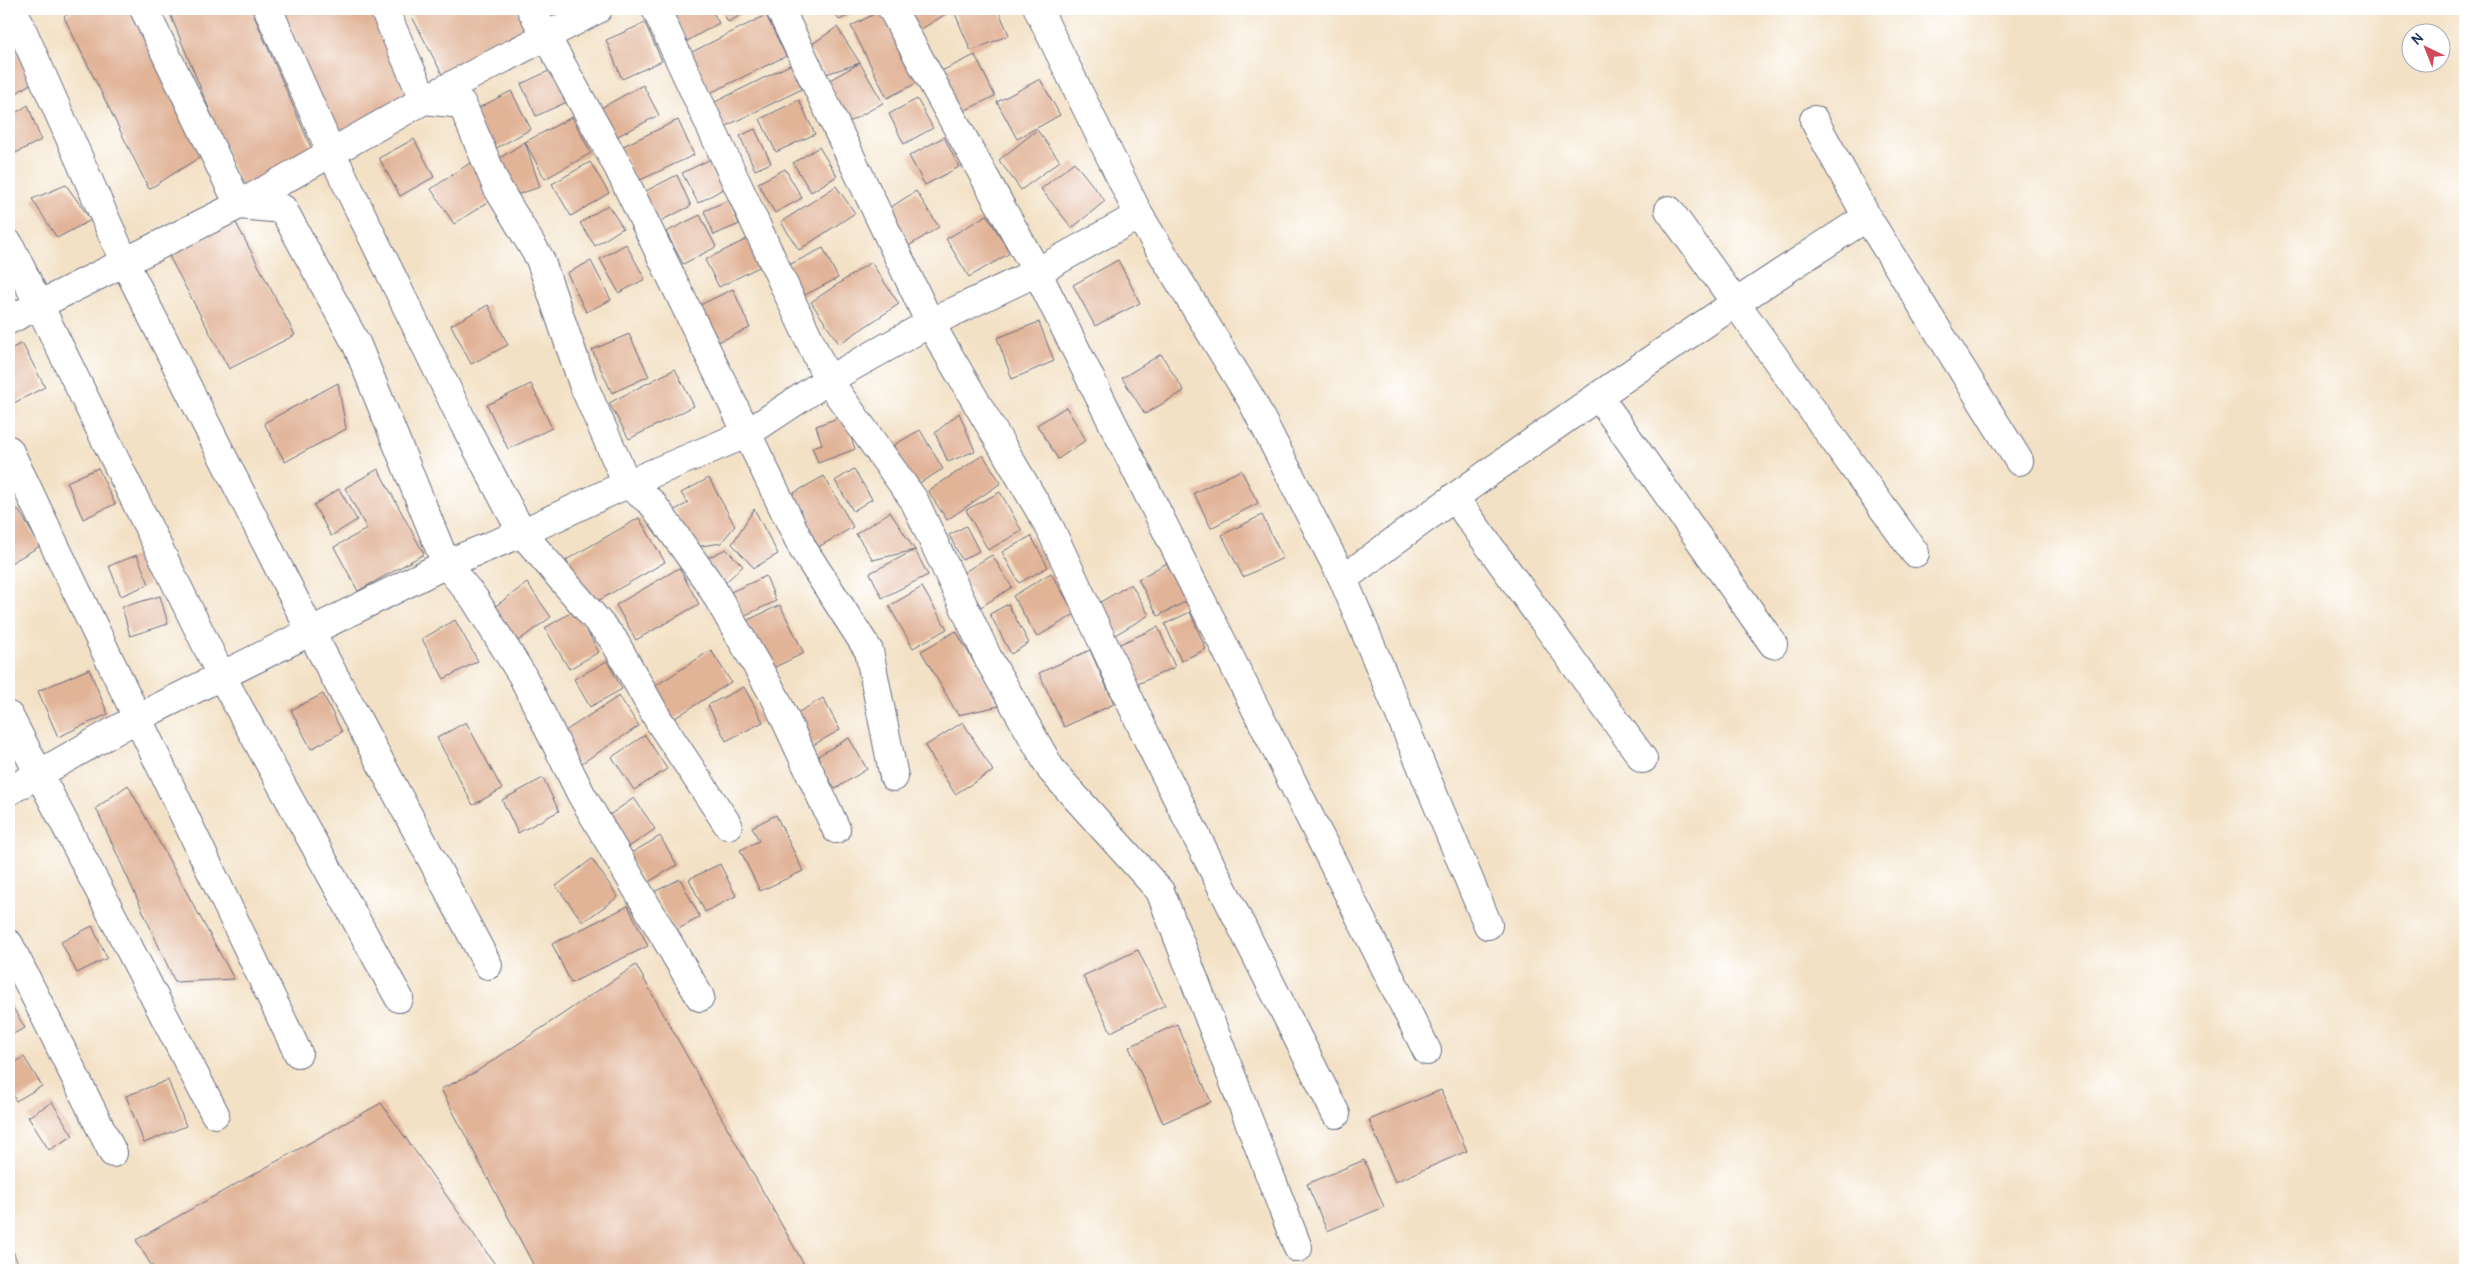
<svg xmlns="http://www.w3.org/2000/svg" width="2474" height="1279" font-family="Pangolin,sans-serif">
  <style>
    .building { fill: #e1b397 }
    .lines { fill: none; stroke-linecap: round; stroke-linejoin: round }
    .street-casing { stroke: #676d82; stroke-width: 30 }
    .street { stroke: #fff; stroke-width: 28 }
  </style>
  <rect width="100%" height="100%" fill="#fff"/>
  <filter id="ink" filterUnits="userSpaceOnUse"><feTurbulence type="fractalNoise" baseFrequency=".02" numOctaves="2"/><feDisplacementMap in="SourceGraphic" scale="10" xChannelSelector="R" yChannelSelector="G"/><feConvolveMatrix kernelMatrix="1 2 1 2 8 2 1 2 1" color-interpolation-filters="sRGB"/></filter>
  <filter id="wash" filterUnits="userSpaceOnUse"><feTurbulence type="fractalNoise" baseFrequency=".0096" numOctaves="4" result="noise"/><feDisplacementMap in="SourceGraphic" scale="20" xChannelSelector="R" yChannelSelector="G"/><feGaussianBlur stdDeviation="1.12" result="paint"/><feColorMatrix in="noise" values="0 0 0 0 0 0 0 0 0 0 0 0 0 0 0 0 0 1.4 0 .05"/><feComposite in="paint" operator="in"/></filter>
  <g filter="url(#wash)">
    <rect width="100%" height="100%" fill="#f3e1c5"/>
    <g id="blocks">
      <path class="building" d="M74,9h68l63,145 -56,35 -85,-172z
        M168,9h83l68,157 -72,35z
        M277,9h94l38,90 -69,50z
        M408,9h107l14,23 -86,44z
        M669,9h42l8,14 -32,18z
        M721,9h31l-24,13z
        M833,9h29l-23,11z
        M904,9h43l2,3 -31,19z
        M953,9h45l11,26 -38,16z
        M882,10l37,72 -32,16 -36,-72z
        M766,15l20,41 -76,37 -20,-40z
        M9,19l24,63 -24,16z
        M645,23l17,38 -40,18 -16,-39z
        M837,27l23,36 23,40 -34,19 -23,-40 34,-19 -34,11 -18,-27z
        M975,55l20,41 -42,20 -20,-41z
        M792,64l12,24 -80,39 -11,-24z
        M553,69l16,32 -33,15 -15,-32z
        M1040,79l20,36 -43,24 -20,-37z
        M643,85l16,30 -45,23 -15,-29z
        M511,91l20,38 -38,21 -20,-39z
        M917,99l16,29 -29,16 -15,-30z
        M799,100l16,34 -39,18 -16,-33z
        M28,105l13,35 -29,15 -3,-6v-32z
        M572,117l19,36 -46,26 -20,-37 15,45 -27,9 -21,-33 33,-21z
        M678,120l16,35 -58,27 -15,-35z
        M755,129l16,34 -16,7 -15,-34z
        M1037,130l23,31 -39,29 -22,-30z
        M944,137l15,30 -34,18 -16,-29z
        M414,139l20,38 -34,19 -21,-38z
        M819,147l18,29 -26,16 -18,-29z
        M711,159l14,29 -27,15 -16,-30z
        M590,162l19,31 -38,23 -19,-32z
        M1074,162l31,39 -33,27 -31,-39z
        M470,163l24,35 -40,26 -23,-35z
        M785,169l17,29 -27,15 -17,-30z
        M677,175l14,31 -39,19 -14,-30z
        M66,185l25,35 -34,18 -25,-39z
        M836,186l19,27 -56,37 -18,-28z
        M916,191l23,36 -32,20 -22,-36z
        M729,200l10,24 -25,11 -10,-24z
        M608,205l15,23 -28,18 -15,-23z
        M700,215l16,32 -33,17 -17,-32z
        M987,215l23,38 -41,24 -23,-38z
        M235,221l60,114 -66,34 -60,-113z
        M747,239l14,27 -42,21 -14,-27z
        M626,244l19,35 -26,14 -19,-34z
        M823,248l15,30 -37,19 -16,-30z
        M1118,260l22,43 -45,23 -22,-41z
        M591,261l20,39 -25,12 -19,-39z
        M871,262l28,42 -60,40 -28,-42z
        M733,289l17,39 -34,15 -16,-38z
        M488,305l20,40 -37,19 -20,-39z
        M1039,322l15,39 -42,18 -15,-41z
        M629,334l20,42 -37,17 -20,-43z
        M22,343l23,44 -35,18 -1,-55z
        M1161,354l23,37 -39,23 -23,-36z
        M675,369l19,37 -65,33 -20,-36z
        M338,383l8,46 -61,33 -21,-39z
        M531,384l21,44 -44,21 -21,-44z
        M1066,407l20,33 -28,19 -21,-34z
        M959,413l16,38 -27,11 -13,-29z
        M843,416l12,33 -37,14 -6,-16 10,-3 -6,-18z
        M920,430l23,39 -27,16 -22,-40z
        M983,455l18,28 -54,37 -19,-29z
        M98,468l17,36 -32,15 -16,-37z
        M378,469l46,85 -66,37 -24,-44 33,-18 -22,-41z
        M854,469l18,30 -19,12 -18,-30z
        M1241,470l17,33 -47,25 -17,-35z
        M824,476l29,51 -38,22 -30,-51z
        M709,478l26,48 -14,17 -26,4 -20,-37 13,-7 -7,-10z
        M339,489l18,31 -26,16 -17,-31z
        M1000,492l22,39 -34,19 -22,-40z
        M18,509l22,37 -31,18v-49z
        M754,509l24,45 -24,14 -22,-24z
        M890,512l25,38 -42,10 -17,-26z
        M1262,515l21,43 -40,19 -21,-42z
        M639,518l26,44 -74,43 -25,-45z
        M966,526l13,25 -17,9 -13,-25z
        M1031,536l17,31 -29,16 -17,-31z
        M726,549l17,17 -18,17 -22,-23z
        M915,550l13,25 -46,23 -12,-25z
        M137,555l12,29 -28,12 -12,-30z
        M992,555l20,32 -31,20 -20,-33z
        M1169,562l20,38 -31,16 -20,-37z
        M679,568l20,36 -63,36 -20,-35z
        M1051,573l24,41 -38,23 -24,-41z
        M766,576l10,25 -43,20 -11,-25z
        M527,583l24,34 -33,24 -25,-33z
        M1131,584l18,31 -34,20 -18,-31z
        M922,587l25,42 -34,19 -24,-42z
        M160,596l8,28 -38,12 -8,-29z
        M1008,604l21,39 -18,11 -21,-40z
        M780,605l24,48 -35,17 -23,-49z
        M575,610l24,42 -30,17 -24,-41z
        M1190,612l16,37 -25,12 -16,-37z
        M455,620l23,41 -34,18 -22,-40z
        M1158,627l17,40 -46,21 -18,-40z
        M956,631l43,75 -41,9 -37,-64z
        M711,650l20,32 -59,38 -20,-32z
        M1090,650l24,54 -50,23 -25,-54z
        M607,661l15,28 -32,18 -16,-28z
        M89,669l19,45 -50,23 -20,-46z
        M744,687l19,35 -37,19 -18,-36z
        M323,694l19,38 -31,17 -20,-39z
        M619,696l20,30 -60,39 -20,-30z
        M823,698l17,32 -32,18 -18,-31z
        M466,722l36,67 -29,16 -36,-67z
        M963,722l30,49 -38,23 -30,-48z
        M645,735l22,34 -33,21 -22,-33z
        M849,738l18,31 -32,20 -19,-32z
        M543,778l16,33 -41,22 -16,-33z
        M128,785l106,194 -59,3 -79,-174z
        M634,798l21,31 -32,22 -21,-31z
        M776,815l27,56 -43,20 -20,-41 19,-9 -7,-14z
        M660,836l17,29 -32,19 -17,-29z
        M592,859l26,38 -35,25 -27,-36z
        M720,864l16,32 -31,16 -16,-33z
        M680,879l20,38 -25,14 -21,-39z
        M628,906l20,40 -77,37 -19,-39z
        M92,926l15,32 -30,15 -16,-31z
        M1138,950l27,55 -54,27 -28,-56z
        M636,965l171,305h-271l-95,-181 35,-17z
        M9,1001l16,27 -16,8z
        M1177,1024l34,78 -48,21 -34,-76z
        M24,1057l18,29 -26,15 -7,-13v-22z
        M168,1080l18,46 -42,17 -18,-47z
        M1441,1090l26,61 -72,31 -26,-62z
        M52,1102l21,34 -24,14 -21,-33z
        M381,1103l118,167h-345l-18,-30z
        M1364,1160l20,47 -57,24 -20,-47z
        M9,1242l11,26 -5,2h-6z"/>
    </g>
  </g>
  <g filter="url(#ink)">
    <use href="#blocks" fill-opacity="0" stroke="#676d82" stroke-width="1"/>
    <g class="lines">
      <defs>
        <path id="street" d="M13,9l112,254 186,369 177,333
          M144,9l95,196 44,4 74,136 89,219 28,34 48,77 59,119 119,203
          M268,9l64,145 132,270 58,109 91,106 46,82 69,104
          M384,9l40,91 38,4 35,83 43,72 43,125 44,100 25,19 59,83 65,113 60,130
          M531,9l87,158 185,382 66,102 25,126
          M656,9l172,371 86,120 74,158 64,113 108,120 138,357
          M780,9l150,314 120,205 99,214 187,372
          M892,9l145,263 390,779
          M1038,9l101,206 112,184 92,180 145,346
          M1814,120l53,97 152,244
          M1669,210l246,343
          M9,244l213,433 177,321
          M9,320l230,-115 185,-105 174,-91
          M1599,397l174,247
          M9,450l289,603
          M1454,497l189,262
          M1343,579c170,-127 346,-247 524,-362
          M9,716l206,398
          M9,791l130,-74 307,-153 76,-31 105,-49 119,-50 82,-54 102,-57 107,-51 102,-57
          M9,944l104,209"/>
      </defs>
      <use href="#street" class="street-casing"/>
      <use href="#street" class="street"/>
    </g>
  </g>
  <rect width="2474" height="1279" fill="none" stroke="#fff" stroke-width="30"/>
  <g transform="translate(2426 48) rotate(317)"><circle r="24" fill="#ffffff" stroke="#a4acbf"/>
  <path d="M0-4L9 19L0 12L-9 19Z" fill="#d1495b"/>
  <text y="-8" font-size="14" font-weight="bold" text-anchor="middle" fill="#1b2f5e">N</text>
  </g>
</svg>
